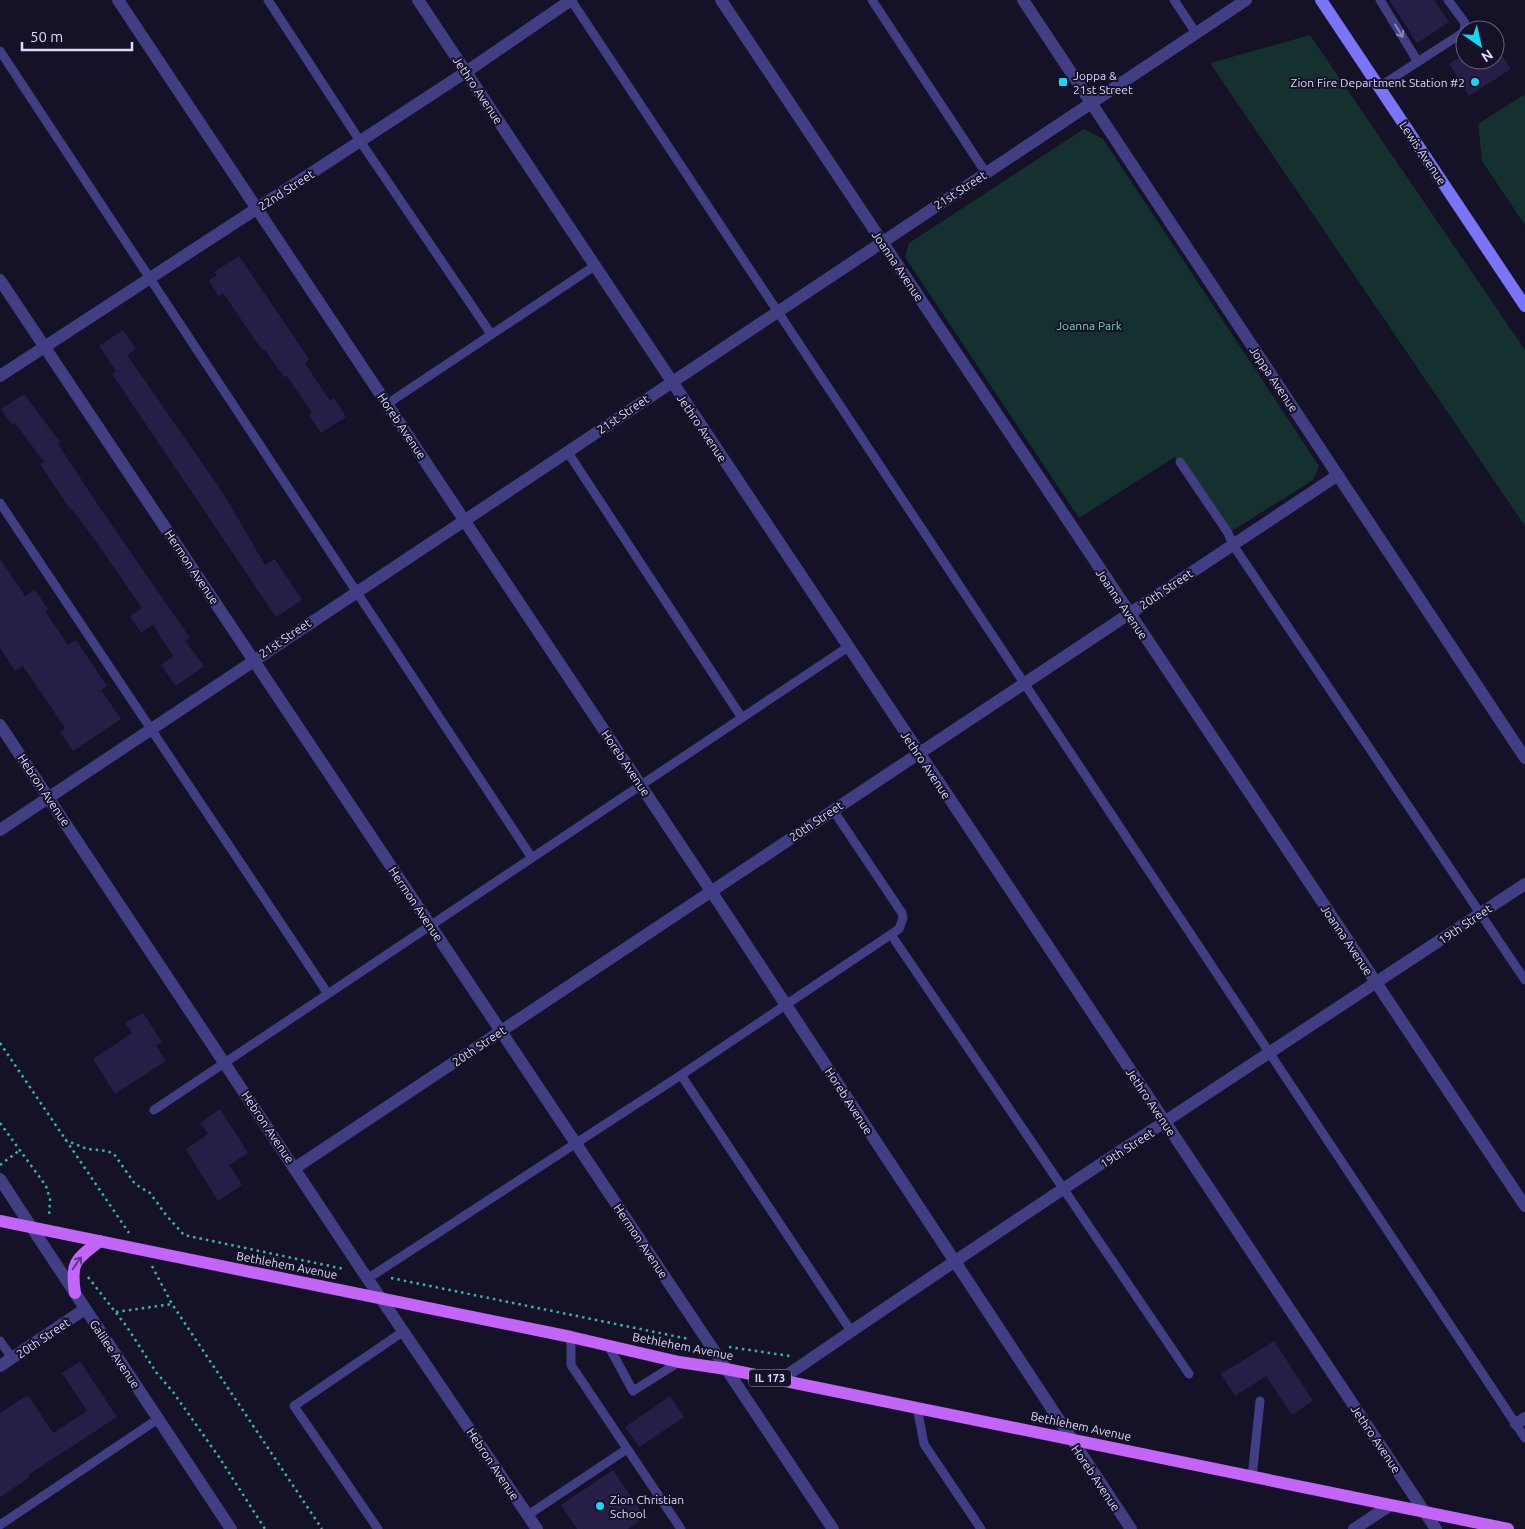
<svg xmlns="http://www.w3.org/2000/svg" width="1525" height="1529" font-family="Ubuntu,sans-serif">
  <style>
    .green { fill: #143130 }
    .building { fill: #271e47 }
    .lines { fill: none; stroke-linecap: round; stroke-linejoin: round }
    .path { stroke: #36b5ae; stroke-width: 2.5; stroke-dasharray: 2.5 4; stroke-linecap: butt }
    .service { stroke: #413e84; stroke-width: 9 }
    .minor { stroke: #413e84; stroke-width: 12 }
    .tertiary { stroke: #413e84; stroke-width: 12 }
    .secondary { stroke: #7974f9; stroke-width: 12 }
    .primary { stroke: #c265f8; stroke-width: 12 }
    .oneway { stroke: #8784ba }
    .oneway2 { stroke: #633785 }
    .poi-dot { fill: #0edbf4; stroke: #151127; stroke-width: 2 }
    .labels { text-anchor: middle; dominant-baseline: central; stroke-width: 4; stroke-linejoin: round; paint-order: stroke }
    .shield { fill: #151127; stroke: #a19dbd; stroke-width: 1 }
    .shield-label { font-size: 11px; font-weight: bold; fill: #ddd9fd }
    .poi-label { font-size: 12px; fill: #ddd9fd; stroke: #151127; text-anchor: start }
    .street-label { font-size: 12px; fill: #ddd9fd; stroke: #151127 }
    .park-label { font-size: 12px; fill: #67dbbf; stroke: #151127 }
  </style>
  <rect width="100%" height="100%" fill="#151127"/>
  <path class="green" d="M1310,35l215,315v176l-315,-463z
    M1525,94v131l-43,-64 -4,-37z
    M1084,129l19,10 216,327 -6,14 -84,53 -54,-76 -96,61 -174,-261 4,-14z"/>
  <path class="building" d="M1389,0h45l15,22 -32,21z
    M1495,44l16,25 -42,27 -20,-32 16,-10v6h30z
    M239,256l70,103 -4,4 25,38 4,-3 12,19 -25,16 -12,-18 3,-2 -25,-37 -3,1 -20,-28 -2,1 -39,-57 -5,3 -9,-16 8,-5 -3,-3z
    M123,330l13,19 -9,6 96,138 42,72 10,-6 27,41 -26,17 -164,-243 4,-3 -17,-25z
    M24,394l36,48 -2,2 40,61 92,133 -5,3 19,25 -28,20 -15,-21 12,-9 -20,-31 -12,8 -11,-17 12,-8 -47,-68 -24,-32 -1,1 -30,-45 4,-2 -29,-39 -3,2 -11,-16z
    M0,559l25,37 10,-6 13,19 -3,2 23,34 8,-5 31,46 -6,4 20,29 -48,32 -13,-19 5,-4 -42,-62 -8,5 -15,-23z
    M143,1013l19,29 -6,4 10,15 -51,33 -22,-35 39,-26 -7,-10z
    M220,1109l28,44 -19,12 13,20 -24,16 -32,-52 22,-15 -8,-11z
    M1274,1341l39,60 -21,14 -26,-39 -31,20 -14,-22z
    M80,1361l37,56 -89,58 2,2 -30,20v-84l28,-18 25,38 34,-22 -25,-38z
    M670,1396l14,21 -45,30 -14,-20z
    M613,1470l32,47 -17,12h-51l-16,-24z"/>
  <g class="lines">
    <path class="path" d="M0,1043l129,190
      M0,1123l46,63 4,13 -1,18
      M65,1140l22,9 20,2 7,3 21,30 15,9 16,22 18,20 160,34
      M0,1165l20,-15
      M152,1266l20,38 150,225
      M88,1277l39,50 29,45 17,20 46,65 46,72
      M391,1278l298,61
      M116,1312l56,-8
      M729,1347l61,9"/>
    <path class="service" d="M268,0l92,141 131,193
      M571,0l954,1438
      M872,0l114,173
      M1174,0l22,33
      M1380,0l38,62
      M0,51l532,807
      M1379,87l85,-55 1,-9 -17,-23
      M387,404l209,-139
      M567,451l175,267
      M1180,462l48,71 5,12 292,435
      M0,503l328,491
      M892,936l297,438
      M681,1075l170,256
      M154,1110l694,-463
      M367,1279l314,-204 218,-146 4,-11 -1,-5 -69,-103
      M571,1337v28l110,164
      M0,1341l12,17
      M608,1345l25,46 46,-29
      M917,1407l7,37 57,85
      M1252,1477l8,-76
      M528,1515l99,-66
      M0,1525l158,-106
      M378,1529l-84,-123 110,-75"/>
    <path class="minor" d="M118,0l593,891 420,638
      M418,0l1018,1529
      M721,0l804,1206
      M1023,0l502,758
      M0,280l833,1249
      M0,376l466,-304 105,-72
      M0,725l363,547 174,257
      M0,830l1246,-830
      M295,1168l1043,-693
      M32,1228l199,301
      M0,1366l85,-57
      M780,1380c246,-169 496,-331 745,-496
      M1516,1424l9,-6
      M1354,1529l35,-23"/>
    <path class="tertiary" d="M0,1179l32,49"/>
    <path class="secondary" d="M1321,0l204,306"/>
    <path class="primary" d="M0,1221l571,116 108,25 47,7c261,53 522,107 782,160
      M75,1293c-5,-31 1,-34 25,-52"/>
  </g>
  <defs><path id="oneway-shaft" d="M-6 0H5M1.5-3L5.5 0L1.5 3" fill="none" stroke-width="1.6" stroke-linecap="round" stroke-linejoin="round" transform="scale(1.25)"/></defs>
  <use class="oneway" href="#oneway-shaft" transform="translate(1399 31) rotate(59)"/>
  <use class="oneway2" href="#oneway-shaft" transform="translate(77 1263) rotate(-55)"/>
  <g class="poi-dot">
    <rect x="1058" y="77" width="10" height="10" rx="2.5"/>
    <circle cx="1475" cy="82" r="5"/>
    <circle cx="600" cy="1506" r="5"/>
  </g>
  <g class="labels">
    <rect class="shield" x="749" y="1369.5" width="42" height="17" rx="4"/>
    <g class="shield-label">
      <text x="770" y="1378">IL 173</text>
    </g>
    <g class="poi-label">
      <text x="1073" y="75">Joppa &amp;<tspan x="1073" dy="14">21st Street</tspan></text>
      <text x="1465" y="82" text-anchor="end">Zion Fire Department Station #2</text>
      <text x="610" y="1499">Zion Christian<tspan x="610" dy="14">School</tspan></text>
    </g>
    <g class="street-label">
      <text transform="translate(478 90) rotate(56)">Jethro Avenue</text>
      <text transform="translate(1423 153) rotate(56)">Lewis Avenue</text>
      <text transform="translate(286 190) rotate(-33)">22nd Street</text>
      <text transform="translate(960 190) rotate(-33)">21st Street</text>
      <text transform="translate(898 266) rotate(56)">Joanna Avenue</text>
      <text transform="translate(1274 379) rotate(56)">Joppa Avenue</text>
      <text transform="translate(623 414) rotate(-34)">21st Street</text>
      <text transform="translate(402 426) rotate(56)">Horeb Avenue</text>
      <text transform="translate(702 428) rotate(56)">Jethro Avenue</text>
      <text transform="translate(192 567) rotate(56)">Hermon Avenue</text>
      <text transform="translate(1166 589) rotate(-34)">20th Street</text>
      <text transform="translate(1122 604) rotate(56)">Joanna Avenue</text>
      <text transform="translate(285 638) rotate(-34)">21st Street</text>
      <text transform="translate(626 763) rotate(56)">Horeb Avenue</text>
      <text transform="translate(926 765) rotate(56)">Jethro Avenue</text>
      <text transform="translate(44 790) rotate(56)">Hebron Avenue</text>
      <text transform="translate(816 821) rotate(-34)">20th Street</text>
      <text transform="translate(416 904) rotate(56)">Hermon Avenue</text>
      <text transform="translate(1465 924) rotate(-34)">19th Street</text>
      <text transform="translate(1347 940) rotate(56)">Joanna Avenue</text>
      <text transform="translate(479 1046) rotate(-34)">20th Street</text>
      <text transform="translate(849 1101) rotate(57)">Horeb Avenue</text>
      <text transform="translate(1151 1102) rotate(56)">Jethro Avenue</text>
      <text transform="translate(268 1127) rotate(56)">Hebron Avenue</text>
      <text transform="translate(1127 1148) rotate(-33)">19th Street</text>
      <text transform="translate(641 1241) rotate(56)">Hermon Avenue</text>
      <text transform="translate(287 1265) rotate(11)">Bethlehem Avenue</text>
      <text transform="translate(43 1338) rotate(-34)">20th Street</text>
      <text transform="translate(683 1346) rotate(11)">Bethlehem Avenue</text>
      <text transform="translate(115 1354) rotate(56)">Galilee Avenue</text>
      <text transform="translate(1081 1426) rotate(12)">Bethlehem Avenue</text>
      <text transform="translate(1376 1439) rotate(56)">Jethro Avenue</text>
      <text transform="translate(493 1464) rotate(56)">Hebron Avenue</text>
      <text transform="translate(1096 1478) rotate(56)">Horeb Avenue</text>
    </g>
    <g class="park-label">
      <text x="1089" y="325">Joanna Park</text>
    </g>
  </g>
  <g transform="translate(1480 45) rotate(146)"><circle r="24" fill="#151127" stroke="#65617d"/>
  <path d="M0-4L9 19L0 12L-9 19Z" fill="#0edbf4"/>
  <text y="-8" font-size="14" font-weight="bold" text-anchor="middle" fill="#ddd9fd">N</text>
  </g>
  <path d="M22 42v8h110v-8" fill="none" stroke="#ddd9fd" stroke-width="2.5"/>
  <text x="30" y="42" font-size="15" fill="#ddd9fd" stroke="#151127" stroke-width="4" paint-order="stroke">50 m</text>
</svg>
